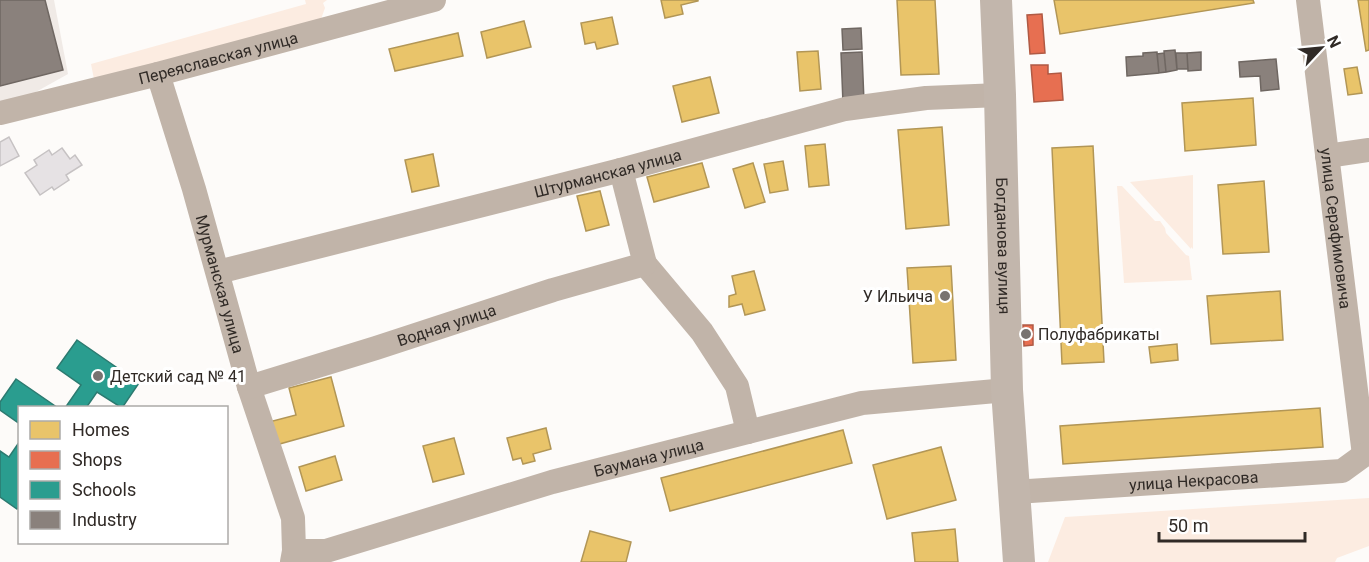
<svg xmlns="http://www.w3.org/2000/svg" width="1369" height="562" font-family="Roboto,sans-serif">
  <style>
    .built { fill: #f0eae6 }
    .green { fill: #fcece1 }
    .homes { fill: #e9c46a; stroke: #b29656; stroke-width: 1.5 }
    .shops { fill: #e76f51; stroke: #b05a44; stroke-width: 1.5 }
    .schools { fill: #2a9d8f; stroke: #2c7a70; stroke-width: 1.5 }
    .industry { fill: #8a817c; stroke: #6f6762; stroke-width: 1.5 }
    .building { fill: #e6e2e4; stroke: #c6c2c3; stroke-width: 1.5 }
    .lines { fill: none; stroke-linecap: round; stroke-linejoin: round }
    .minor { stroke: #c1b4a9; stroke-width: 24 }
    .major { stroke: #c2b6ac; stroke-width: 32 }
    .poi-dot { fill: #787370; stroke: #fff; stroke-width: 2 }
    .labels { text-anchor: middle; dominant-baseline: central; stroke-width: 6; stroke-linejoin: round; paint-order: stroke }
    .street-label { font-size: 16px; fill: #302a26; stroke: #fff }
    .poi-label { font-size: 16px; fill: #302a26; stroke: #fff; text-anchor: start }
  </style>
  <rect width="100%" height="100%" fill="#fdfbf9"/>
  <path class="built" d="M0,0h54l14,74 -68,38z"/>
  <path class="green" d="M305,0h22l-4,3 2,5 -4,11 -227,60 -3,-15 215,-60z
    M1193,175v74l-2,-2v2l-61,-67z
    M1117,186h5l33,35h5l5,7 1,5 20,22 3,1 3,24 -68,3z
    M1369,498v48l-32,12 -2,4h-287l17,-45z"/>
  <path class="homes" d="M661,0h37v1l-17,4 2,9 -18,4z
    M897,0h38l4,74 -38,1z
    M1054,0h199l1,3 -194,31z
    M1358,0h11v50l-3,1z
    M612,17l6,27 -21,5 -2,-7 -10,2 -4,-21z
    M524,21l7,26 -44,11 -6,-26z
    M458,33l5,23 -68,15 -6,-22z
    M818,51l3,38 -21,2 -3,-39z
    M1357,67l5,26 -14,2 -4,-26z
    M710,77l9,36 -37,9 -9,-36z
    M1253,98l3,47 -71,6 -3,-48z
    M942,127l7,98 -43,4 -8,-99z
    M825,144l4,41 -20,2 -4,-41z
    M1093,146l11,216 -42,2 -10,-216z
    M433,154l6,32 -27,6 -7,-32z
    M783,161l5,29 -18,3 -6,-29z
    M702,163l7,24 -55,15 -7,-25z
    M753,163l12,39 -20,6 -12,-39z
    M1264,181l5,71 -46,2 -5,-69z
    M600,191l9,34 -23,6 -9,-35z
    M951,266l5,94 -43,3 -6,-95z
    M754,271l11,39 -20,5 -3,-11 -13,3v-11l7,-2 -4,-18z
    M1280,291l3,49 -72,4 -4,-48z
    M1177,344l1,16 -27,3 -2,-16z
    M331,377l13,49 -68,19 -7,-23 27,-7 -7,-27z
    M1320,408l3,39 -260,17 -3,-38z
    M546,428l5,21 -18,5 2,7 -12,3 -2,-6 -8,2 -6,-22z
    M843,430l9,33 -182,48 -9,-33z
    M454,438l10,36 -31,8 -10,-36z
    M941,447l15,53 -69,19 -14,-54z
    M335,456l7,24 -36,11 -7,-24z
    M955,529l3,33h-43l-3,-29z
    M590,531l41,11 -5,20h-45z"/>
  <path class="shops" d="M1042,14l3,39 -15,1 -3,-39z
    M1031,65h17v9l13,-1 2,27 -29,2z
    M1023,325h10v20l-9,1z"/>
  <path class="schools" d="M77,340l62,43 -17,25 -25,-16 -11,16h-21l16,-23 -24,-17z
    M16,379l42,29h-38v16l-20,-14v-8z
    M20,441v65l-3,3 -17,-12v-46l9,6z"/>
  <path class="industry" d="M0,0h45l18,70 -63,16z
    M861,28l1,21 -19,1 -1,-21z
    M1175,50l2,20 -11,2 -2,-21z
    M862,52l2,50 -21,1 -2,-50z
    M1157,52l2,21 -32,3 -1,-19 17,-1v-3z
    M1201,52v18l-13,1 -1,-18z
    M1164,53l2,19 -7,1 -2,-19z
    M1176,53h11l1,16h-11z
    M1276,59l3,30 -18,2 -1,-15 -20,1 -1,-15z"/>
  <path class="building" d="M9,137l10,19 -19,10v-24z
    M62,148l8,11 5,-4 7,10 -16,10 3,5 -15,10 -2,-3 -12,8 -15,-22 12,-8 -3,-5 15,-10 3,5z"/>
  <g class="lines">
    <g class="minor">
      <path id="s1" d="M1308,0l56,455"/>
      <path id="s2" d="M158,74l36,115 55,198 44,131 1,33 -2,11"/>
      <path id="s3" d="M0,113l158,-39 276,-74"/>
      <path d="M1327,156l42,-6"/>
      <path d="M645,264l57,68 35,54 11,46"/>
      <path id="s4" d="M218,272l403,-102 224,-61 81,-11 74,-3"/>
      <path id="s5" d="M249,387l127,-39 177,-58 92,-26 -24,-94"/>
      <path id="s6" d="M1014,492l328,-21 22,-16 5,-1"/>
      <path id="s7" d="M294,551h32l226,-69 310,-79 145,-13"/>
    </g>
    <path class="major" id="s8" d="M996,0l4,95 7,295 12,172"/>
  </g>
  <g class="poi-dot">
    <circle cx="945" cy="296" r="6"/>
    <circle cx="1026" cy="334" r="6"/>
    <circle cx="98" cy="376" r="6"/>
  </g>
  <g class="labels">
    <g class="street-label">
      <text stroke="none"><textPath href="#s3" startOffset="225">Переяславская улица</textPath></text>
      <text stroke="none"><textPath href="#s4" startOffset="402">Штурманская улица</textPath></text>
      <text stroke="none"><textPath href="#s1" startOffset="230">улица Серафимовича</textPath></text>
      <text stroke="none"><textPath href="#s8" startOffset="246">Богданова вулиця</textPath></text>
      <text stroke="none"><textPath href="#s2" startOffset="219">Мурманская улица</textPath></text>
      <text stroke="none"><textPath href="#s5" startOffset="207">Водная улица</textPath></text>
      <text stroke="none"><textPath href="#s7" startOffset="368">Баумана улица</textPath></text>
      <text stroke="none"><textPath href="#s6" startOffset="180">улица Некрасова</textPath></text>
    </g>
    <g class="poi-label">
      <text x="933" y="296" text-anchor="end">У Ильича</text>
      <text x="1038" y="334">Полуфабрикаты</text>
      <text x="110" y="376">Детский сад № 41</text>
    </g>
  </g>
  <rect x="18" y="406" width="210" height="138" fill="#ffffff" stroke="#acaaa8" stroke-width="1.5"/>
  <rect x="30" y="421" width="30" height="18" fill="#e9c46a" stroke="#acaaa8" stroke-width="1.5"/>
  <text x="72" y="436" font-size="18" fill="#302a26">Homes</text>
  <rect x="30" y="451" width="30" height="18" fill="#e76f51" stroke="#acaaa8" stroke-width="1.5"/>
  <text x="72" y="466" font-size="18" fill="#302a26">Shops</text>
  <rect x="30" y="481" width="30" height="18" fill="#2a9d8f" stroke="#acaaa8" stroke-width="1.5"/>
  <text x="72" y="496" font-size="18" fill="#302a26">Schools</text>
  <rect x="30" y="511" width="30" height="18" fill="#8a817c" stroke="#acaaa8" stroke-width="1.5"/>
  <text x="72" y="526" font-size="18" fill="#302a26">Industry</text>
  <g transform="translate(1321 48) rotate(64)" stroke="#ffffff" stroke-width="4.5" paint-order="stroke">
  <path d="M0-4.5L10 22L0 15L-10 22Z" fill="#302a26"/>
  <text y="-9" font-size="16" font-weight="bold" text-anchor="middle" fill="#302a26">N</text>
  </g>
  <path d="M1159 532v9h146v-9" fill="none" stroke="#302a26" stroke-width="3"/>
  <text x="1168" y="532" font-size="18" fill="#302a26" stroke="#ffffff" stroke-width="4.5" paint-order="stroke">50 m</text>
</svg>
